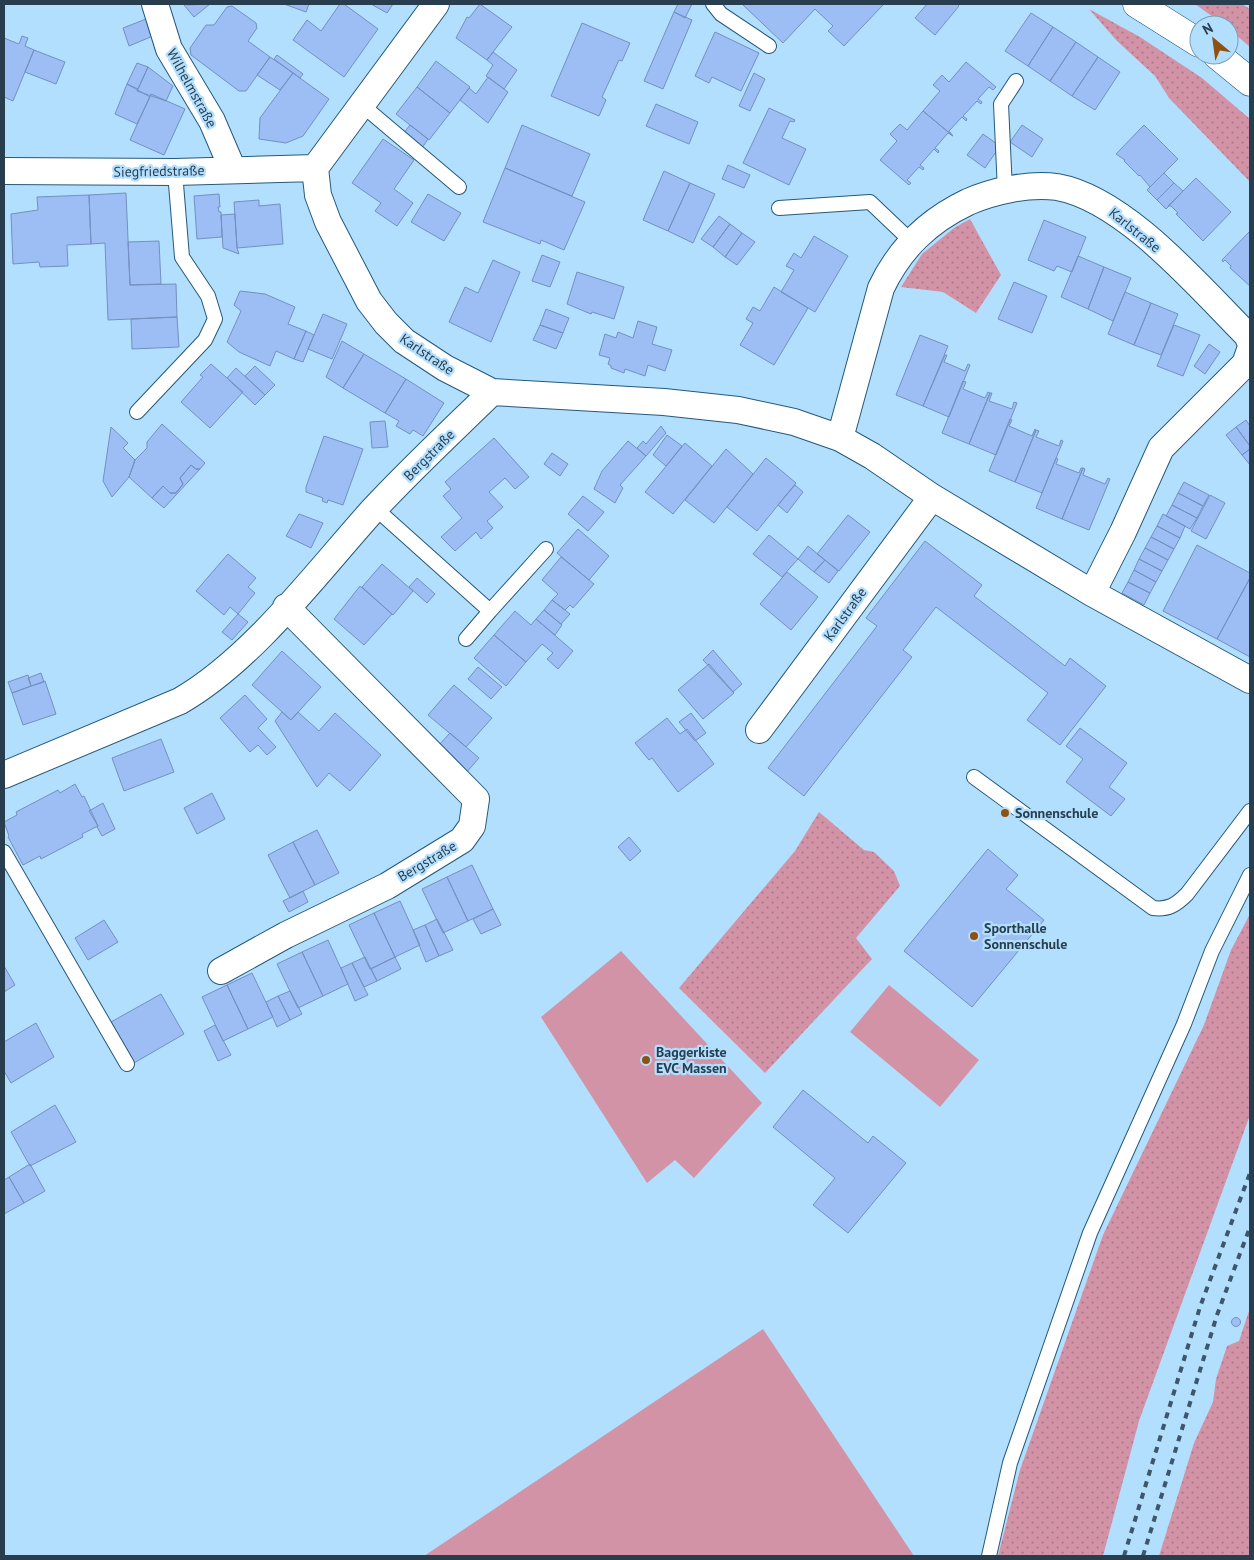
<svg xmlns="http://www.w3.org/2000/svg" width="1254" height="1560" font-family="'PT Sans',sans-serif">
  <style>
    .grass { fill: url(#grass-dots) }
    .garden { fill: #d393a6 }
    .building { fill: #9cbef4; stroke: #7390c0 }
    .lines { fill: none; stroke-linecap: round; stroke-linejoin: round }
    .lane-casing { stroke: #24597b; stroke-width: 16 }
    .street-casing { stroke: #24597b; stroke-width: 28 }
    .secondary-casing { stroke: #24597b; stroke-width: 29 }
    .lane { stroke: #fff; stroke-width: 14 }
    .street { stroke: #fff; stroke-width: 26 }
    .secondary { stroke: #fff; stroke-width: 28 }
    .rail { stroke: #3d5769; stroke-width: 4; stroke-dasharray: 6 6; stroke-linecap: butt }
    .poi-dot { fill: #8e5112; stroke: #b3dfff; stroke-width: 2 }
    .labels { text-anchor: middle; dominant-baseline: central; stroke-width: 4.5; stroke-linejoin: round; paint-order: stroke }
    .street-label { font-size: 14px; fill: #283e4e; stroke: #b3dfff }
    .poi-label { font-size: 14px; font-weight: bold; fill: #283e4e; stroke: #b3dfff; text-anchor: start }
  </style>
  <defs>
    <pattern id="grass-dots" width="8" height="8" patternUnits="userSpaceOnUse" patternTransform="scale(1.25)"><rect width="8" height="8" fill="#d393a6"/><path d="M2 2h.1M6 6h.1" fill="none" stroke="#ab7989" stroke-width="1.8" stroke-linecap="round"/></pattern>
  </defs>
  <rect width="100%" height="100%" fill="#b3dfff"/>
  <path class="grass" d="M1195,4h47l8,5v38l-21,-18v-4h-5z
    M1089,9l51,28 62,41 48,41v63l-81,-84 -14,-22 -38,-35z
    M970,219l31,56 -25,38 -33,-21 -42,-5 21,-33 32,-26z
    M819,812l45,38 10,2 20,19 6,15 -44,52 16,21 -107,114 -86,-85 116,-137z
    M1250,914v201l-111,306 -36,135h-105l22,-86 83,-235 101,-210 27,-75z
    M1250,1308v248h-91l35,-113 19,-41 3,-23 11,-33 12,-5z"/>
  <path class="garden" d="M621,951l141,152 -68,75 -19,-18 -28,23 -106,-166z
    M889,985l90,75 -39,47 -90,-75z
    M763,1329l151,227h-490z"/>
  <path class="building" d="M186,4l1,1 23,-1 -16,13 -10,-12z
    M284,4h25l-3,8z
    M340,4h4l34,25 -34,48 -51,-37 14,-20 14,11z
    M371,4h22l-6,9z
    M480,4l32,23 -25,33 -31,-22 11,-21 2,1z
    M678,4h14l-7,14 -11,-6z
    M742,4h140l1,1 -39,41 -16,-15 5,-5 -18,-17 -32,34z
    M927,4h30l2,2 -24,29 -20,-17z
    M232,6l24,17 1,5 -9,13 22,16 -24,34h-7l-48,-36 -1,-7 16,-23h8l13,-18z
    M674,12l18,8 -29,69 -19,-8z
    M1031,13l22,14 -25,39 -23,-15z
    M146,19l7,17 -24,10 -6,-18z
    M582,23l48,20 -8,18 -3,-1 -17,37 4,3 -7,16 -48,-20z
    M1053,27l23,15 -26,39 -22,-15z
    M715,32l44,21 -18,38 -29,-14 -3,6 -14,-7z
    M22,36l6,2 -3,8 9,4 -21,51 -9,-4v-59l15,6z
    M1076,42l22,15 -26,39 -22,-15z
    M34,50l31,12 -9,22 -31,-12z
    M493,52l24,18 -13,19 -18,-13 7,-11 -6,-5z
    M277,55l26,19 -3,4 -26,-19z
    M270,57l23,16 -13,17 -23,-15z
    M1098,57l22,15 -25,38 -23,-14z
    M436,61l34,26 -20,26 -33,-26z
    M966,62l30,25 -3,3 -4,-3 -11,12 4,3 -1,2 -4,-3 -14,15 4,3 -1,2 -4,-4 -13,14 4,5 -30,-25 17,-20 -7,-6 9,-10 7,7z
    M137,63l11,4 -10,22 -11,-5z
    M148,67l25,19 -7,15 -29,-10z
    M293,73l36,26 -26,37 -17,7 -27,-4 1,-21z
    M754,73l11,6 -15,32 -11,-5z
    M488,77l20,15 -20,31 -28,-23 9,-12 7,6z
    M127,84l23,13 -13,27 -22,-10z
    M417,87l33,26 -21,27 -33,-26z
    M151,94l34,15 -21,46 -34,-15z
    M656,104l42,18 -9,22 -43,-18z
    M769,108l26,12 -1,2 -4,-1 -8,17 24,11 -17,36 -46,-22z
    M923,111l30,25 -5,-3 -13,15 4,3 -1,2 -4,-4 -14,16 4,3 -1,2 -4,-3 -12,13 4,3 -2,2 -29,-25 17,-19 -7,-7 10,-10 7,6z
    M410,125l18,14 -6,9 -19,-14z
    M522,125l68,29 -18,42 -67,-28z
    M1022,125l21,14 -11,18 -22,-15z
    M1144,125l34,34 -28,28 -10,-12 -1,1 -15,-15 1,-1 -9,-6z
    M983,134l17,12 -15,22 -18,-13z
    M383,139l31,21 -20,29 19,14 -16,23 -22,-15 6,-8 -29,-20z
    M728,165l22,10 -6,13 -22,-9z
    M505,168l80,34 -21,48 -23,-10 -1,4 -57,-22z
    M664,171l26,12 -22,48 -25,-11z
    M1164,173l10,10 -17,17 -10,-10z
    M1196,178l35,34 -28,29 -27,-27 2,-1 -7,-7h-3z
    M690,183l25,11 -22,49 -25,-12z
    M1174,183l9,8 -17,18 -9,-9z
    M126,193l4,92 46,-1 1,33 -69,3 -3,-77 -14,1 -2,-49z
    M219,194l1,13h-2l1,5h2l1,25 -25,2 -3,-43z
    M428,194l33,19 -17,28 -33,-19z
    M89,195l2,49 -24,1 1,21 -28,1 -1,-5 -26,2 -2,-50 27,-4 -1,-13z
    M259,200v6l21,-2 3,40 -46,4 -3,-46z
    M235,214l2,34 2,6 -16,-6 -2,-33z
    M719,216l11,8 -17,23 -12,-8z
    M1044,220l42,17 -14,35 -15,-6 -3,5 -26,-11z
    M730,224l12,9 -17,24 -12,-10z
    M1249,232l1,1v53l-20,-18 1,-2 -6,-6 -2,2 -1,-2z
    M742,233l13,9 -18,23 -12,-8z
    M814,236l34,20 -33,56 -34,-20 13,-22 -8,-4 8,-13 7,5z
    M159,241l2,43 -31,1 -2,-43z
    M542,255l18,7 -10,25 -18,-6z
    M1078,256l26,11 -16,42 -27,-12z
    M493,260l27,12 -29,70 -42,-20 16,-35 13,6z
    M1104,267l27,11 -18,43 -25,-12z
    M577,272l47,15 -10,32 -22,-7 -1,2 -24,-10z
    M1014,282l33,14 -15,37 -34,-14z
    M774,287l34,21 -34,57 -34,-20 13,-22 -7,-4 7,-12 7,4z
    M240,291l25,3 30,13 -7,17 18,7 -12,28 -18,-8 -6,15 -31,-14 -12,-10 14,-31 -7,-6z
    M1125,292l26,11 -17,42 -26,-11z
    M1151,303l27,11 -17,41 -27,-10z
    M546,309l23,9 -6,15 -23,-8z
    M323,314l24,10 -15,35 -24,-10z
    M177,317l2,30 -47,2 -1,-30z
    M638,321l19,6 -5,17 20,6 -7,21 -17,-6 -3,11 -20,-7 -1,4 -13,-5v-2l-3,-2 2,-6 -11,-3 6,-21 11,4 2,-6 15,6z
    M540,325l23,8 -7,16 -23,-9z
    M1174,325l26,10 -17,41 -26,-10z
    M306,331l8,4 -11,27 -9,-3z
    M920,335l28,11 -25,60 -27,-11z
    M342,341l22,13 -21,34 -17,-11z
    M1209,344l11,8 -15,22 -11,-8z
    M364,354l42,25 -21,34 -42,-25z
    M945,355h2l-3,7 21,9 3,-7 2,1 -21,52 -26,-11z
    M211,364l32,28 -33,36 -29,-26 22,-25 -3,-2z
    M255,366l20,19 -10,10 -20,-19z
    M236,368l29,27 -10,10 -28,-27z
    M406,379l38,24 -21,33 -10,-6 -3,4 -14,-8 3,-5 -14,-8z
    M963,381l3,1 -3,7 22,9 3,-6 2,1 -21,51 -27,-11z
    M990,393h2l-3,8 23,8 2,-7 3,1 -21,52 -27,-11z
    M1010,419l2,1 -3,6 23,10 3,-7 1,1 -21,52 -26,-11z
    M1246,420l4,6v20l-14,-19z
    M385,421l3,26 -16,1 -2,-26z
    M162,424l43,39 -5,6h-4l-5,-4 -11,13 3,6 -7,9h-6l-7,-7 -11,12 -23,-21 6,-17 12,-12v-6z
    M661,426l5,7 -20,23 -9,-8 6,-7 3,3z
    M111,427l17,16 -5,5 12,12 -6,17 -17,20 -9,-16z
    M1236,427l14,19v3l-8,6 -16,-20z
    M1036,430l3,1 -3,6 23,9 2,-6 2,1 -21,52 -27,-11z
    M667,435l15,11 -16,20 -13,-11z
    M324,436l39,13 -20,56 -15,-5 -1,3 -5,-2 1,-3 -17,-6v-5z
    M494,438l35,39 -14,12 -10,-11 -16,14 14,15 -16,14 6,7 -12,11 -5,-7 -21,19 -14,-14 21,-19 -19,-22 8,-7 -6,-7z
    M628,441l18,15 -26,29 3,3 -8,15 -21,-14 8,-18z
    M685,443l27,23 -39,48 -28,-22z
    M726,449l27,25 -39,49 -29,-23z
    M1250,449v16l-8,-10z
    M552,453l16,11 -8,12 -16,-12z
    M766,458l30,25 -39,48 -30,-24z
    M1056,458l2,1 -2,5 23,9 2,-5h2l-21,51 -26,-11z
    M191,465l5,4h4l-36,39 -12,-10 11,-12 7,7h6l7,-9 -3,-6z
    M1083,468l2,1 -2,6 22,9 3,-6 2,1 -21,51 -27,-11z
    M1184,482l25,13 -6,11 -25,-13z
    M795,485l8,7 -16,21 -9,-8z
    M1178,493l25,13 -6,12 -25,-13z
    M1210,495l15,8 -19,36 -15,-8z
    M583,496l21,16 -16,19 -20,-17z
    M1172,505l25,13 -7,11 -24,-13z
    M299,514l24,9 -12,25 -25,-12z
    M1163,514l22,12 -5,12 -23,-12z
    M848,515l22,17 -31,39 -22,-17z
    M1157,526l23,12 -6,11 -23,-12z
    M578,529l31,27 -20,24 -32,-27z
    M769,535l29,24 -16,18 -29,-23z
    M1151,537l23,12 -6,11 -23,-12z
    M925,541l57,44 -8,11 91,70 5,-8 36,28 -46,59 -33,-25 21,-27 -112,-86 -33,43 9,7 -108,139 -36,-28 109,-142 -11,-8z
    M1197,545l53,28v5l-33,61 -54,-28z
    M808,546l17,14 -11,12 -16,-13z
    M1145,548l23,12 -6,11 -23,-12z
    M228,554l28,24 -8,9 7,6 -17,21 -8,-7 -6,8 -28,-24z
    M561,557l33,27 -21,24 -3,-3 -5,5 -13,-10 6,-6 -16,-14z
    M1139,559l23,12 -6,11 -22,-12z
    M825,560l13,11 -9,12 -15,-11z
    M382,564l31,27 -20,24 -31,-28z
    M1134,570l22,12 -6,11 -22,-11z
    M787,572l31,25 -27,33 -31,-26z
    M417,578l18,16 -8,9 -18,-16z
    M1250,578v79l-33,-18z
    M1128,582l22,11 -6,12 -22,-12z
    M360,586l32,28 -28,31 -30,-26z
    M552,600l18,14 -9,10 -17,-14z
    M544,610l18,15 -7,10 -19,-16z
    M515,611l16,14 5,-6 37,32 -15,18 -11,-10 6,-6 -11,-9 -16,18 -32,-27z
    M238,614l10,8 -16,18 -10,-8z
    M494,635l32,27 -20,24 -32,-28z
    M713,650l29,34 -9,8 -30,-32z
    M282,651l39,36 -30,33 -39,-35z
    M709,664l25,29 -31,26 -25,-29z
    M478,667l24,20 -11,12 -23,-20z
    M41,673l3,9 -13,4 -3,-8z
    M28,675l3,11 -19,7 -4,-11z
    M45,681l11,33 -33,11 -11,-32z
    M454,685l38,33 -26,29 -38,-32z
    M245,695l22,24 -9,9 18,19 -9,8 -9,-10 -8,7 -30,-34z
    M282,712l9,8 7,-8 21,19 16,-18 46,42 -31,36 -21,-18 -12,14 -42,-66z
    M691,713l15,20 -11,8 -16,-19z
    M667,718l13,16 7,-5 27,35 -36,28 -26,-34 -3,2 -14,-17z
    M1080,728l47,35 -18,24 16,12 -14,17 -45,-34 17,-23 -17,-13z
    M450,733l29,25 -14,16 -27,-28z
    M161,739l13,33 -50,19 -12,-33z
    M75,784l7,13 2,-1 14,30 -16,8 1,3 -42,22 -1,-3 -17,9 -15,-28 1,-1 -5,-14 13,-7 -1,-3 42,-22 2,3z
    M212,793l13,26 -28,15 -13,-26z
    M103,803l12,26 -13,7 -5,-9 1,-1 -9,-15z
    M317,830l22,43 -24,12 -22,-43z
    M629,837l12,14 -11,10 -12,-14z
    M293,842l22,43 -25,13 -22,-43z
    M988,849l30,26 -12,14 38,31 -72,87 -68,-56z
    M472,865l21,44 -25,12 -21,-44z
    M447,877l21,44 -25,12 -21,-44z
    M303,891l5,11 -19,10 -6,-11z
    M400,901l20,44 -25,12 -21,-44z
    M493,909l8,16 -20,9 -8,-15z
    M374,913l21,44 -25,12 -21,-44z
    M437,919l16,31 -14,6 -14,-31z
    M104,920l14,22 -30,18 -13,-22z
    M425,925l14,31 -13,6 -13,-32z
    M328,940l20,44 -25,12 -21,-44z
    M302,952l21,44 -25,12 -21,-44z
    M365,957l12,24 -13,6 -12,-24z
    M395,957l6,12 -24,12 -6,-12z
    M352,963l16,32 -13,6 -14,-33z
    M4,966l11,19 -11,7z
    M252,973l21,44 -25,12 -21,-44z
    M227,985l21,44 -25,12 -21,-44z
    M290,991l12,23 -12,6 -12,-24z
    M161,994l23,40 -50,29 -23,-41z
    M278,996l12,24 -13,7 -11,-25z
    M36,1023l18,34 -43,26 -7,-12v-29z
    M215,1025l16,30 -13,6 -14,-30z
    M803,1090l65,53 5,-7 33,27 -58,70 -35,-28 22,-27 -62,-51z
    M55,1105l21,37 -46,24 -19,-34z
    M30,1164l15,27 -21,12 -15,-26z
    M9,1177l15,26 -20,11v-34z
    M1231.5 1322a4.5 4.5 0 1 1 9 0a4.5 4.5 0 1 1-9 0Z"/>
  <g class="lines">
    <defs>
      <path id="lane" d="M713,4l8,10 48,32
        M362,105l97,82
        M1005,191l-4,-87 15,-23
        M779,208l91,-6 41,39
        M137,412l68,-72 10,-21 -7,-23 -26,-39 -7,-85
        M375,508l115,103 56,-62
        M466,639l24,-28
        M974,777l179,131c15,2 23,-3 34,-14l63,-83
        M4,852l123,212
        M989,1556l21,-93 80,-230 94,-209 28,-73 38,-76"/>
      <path id="street" d="M155,4l14,45 43,72 21,49
        M436,4l-121,164 3,27 10,27 41,79 17,22 18,18 41,27 47,24 172,10 74,8 56,12 46,16 32,18 60,41 160,96 158,87
        M4,171l171,1 140,-4
        M840,438l41,-150c19,-40 47,-67 87,-86 25,-11 61,-19 89,-15 68,12 142,100 190,148l3,7
        M1092,593l31,-61 38,-84 84,-84 5,-14
        M759,730l173,-233
        M4,775l176,-74c73,-42 137,-129 193,-191 38,-41 79,-79 119,-118
        M221,971l65,-36 101,-49 75,-46 10,-14 4,-27 -190,-192"/>
      <path id="secondary" d="M1137,4l62,39
        M1217,55l33,27"/>
    </defs>
    <use href="#lane" class="lane-casing"/>
    <use href="#street" class="street-casing"/>
    <use href="#secondary" class="secondary-casing"/>
    <use href="#lane" class="lane"/>
    <use href="#street" class="street"/>
    <use href="#secondary" class="secondary"/>
    <path class="rail" d="M1124,1556l76,-249 50,-134
      M1143,1556l74,-241 33,-88"/>
  </g>
  <g class="poi-dot">
    <circle cx="1005" cy="813" r="5"/>
    <circle cx="974" cy="936" r="5"/>
    <circle cx="646" cy="1060" r="5"/>
  </g>
  <g class="labels">
    <g class="street-label">
      <text transform="translate(192 88) rotate(61)">Wilhelmstraße</text>
      <text transform="translate(159 171) rotate(-1)">Siegfriedstraße</text>
      <text transform="translate(1135 230) rotate(39)">Karlstraße</text>
      <text transform="translate(427 354) rotate(34)">Karlstraße</text>
      <text transform="translate(429 455) rotate(-45)">Bergstraße</text>
      <text transform="translate(845 614) rotate(-54)">Karlstraße</text>
      <text transform="translate(427 861) rotate(-31)">Bergstraße</text>
    </g>
    <g class="poi-label">
      <text x="1015" y="813">Sonnenschule</text>
      <text x="984" y="928">Sporthalle<tspan x="984" dy="16">Sonnenschule</tspan></text>
      <text x="656" y="1052">Baggerkiste<tspan x="656" dy="16">EVC Massen</tspan></text>
    </g>
  </g>
  <rect width="1254" height="1560" fill="none" stroke="#283e4e" stroke-width="10"/>
  <g transform="translate(1214 40) rotate(331)"><circle r="24" fill="#b3dfff" stroke="#7b9fb8"/>
  <path d="M0-4L9 19L0 12L-9 19Z" fill="#8e5112"/>
  <text y="-8" font-size="14" font-weight="bold" text-anchor="middle" fill="#283e4e">N</text>
  </g>
</svg>
